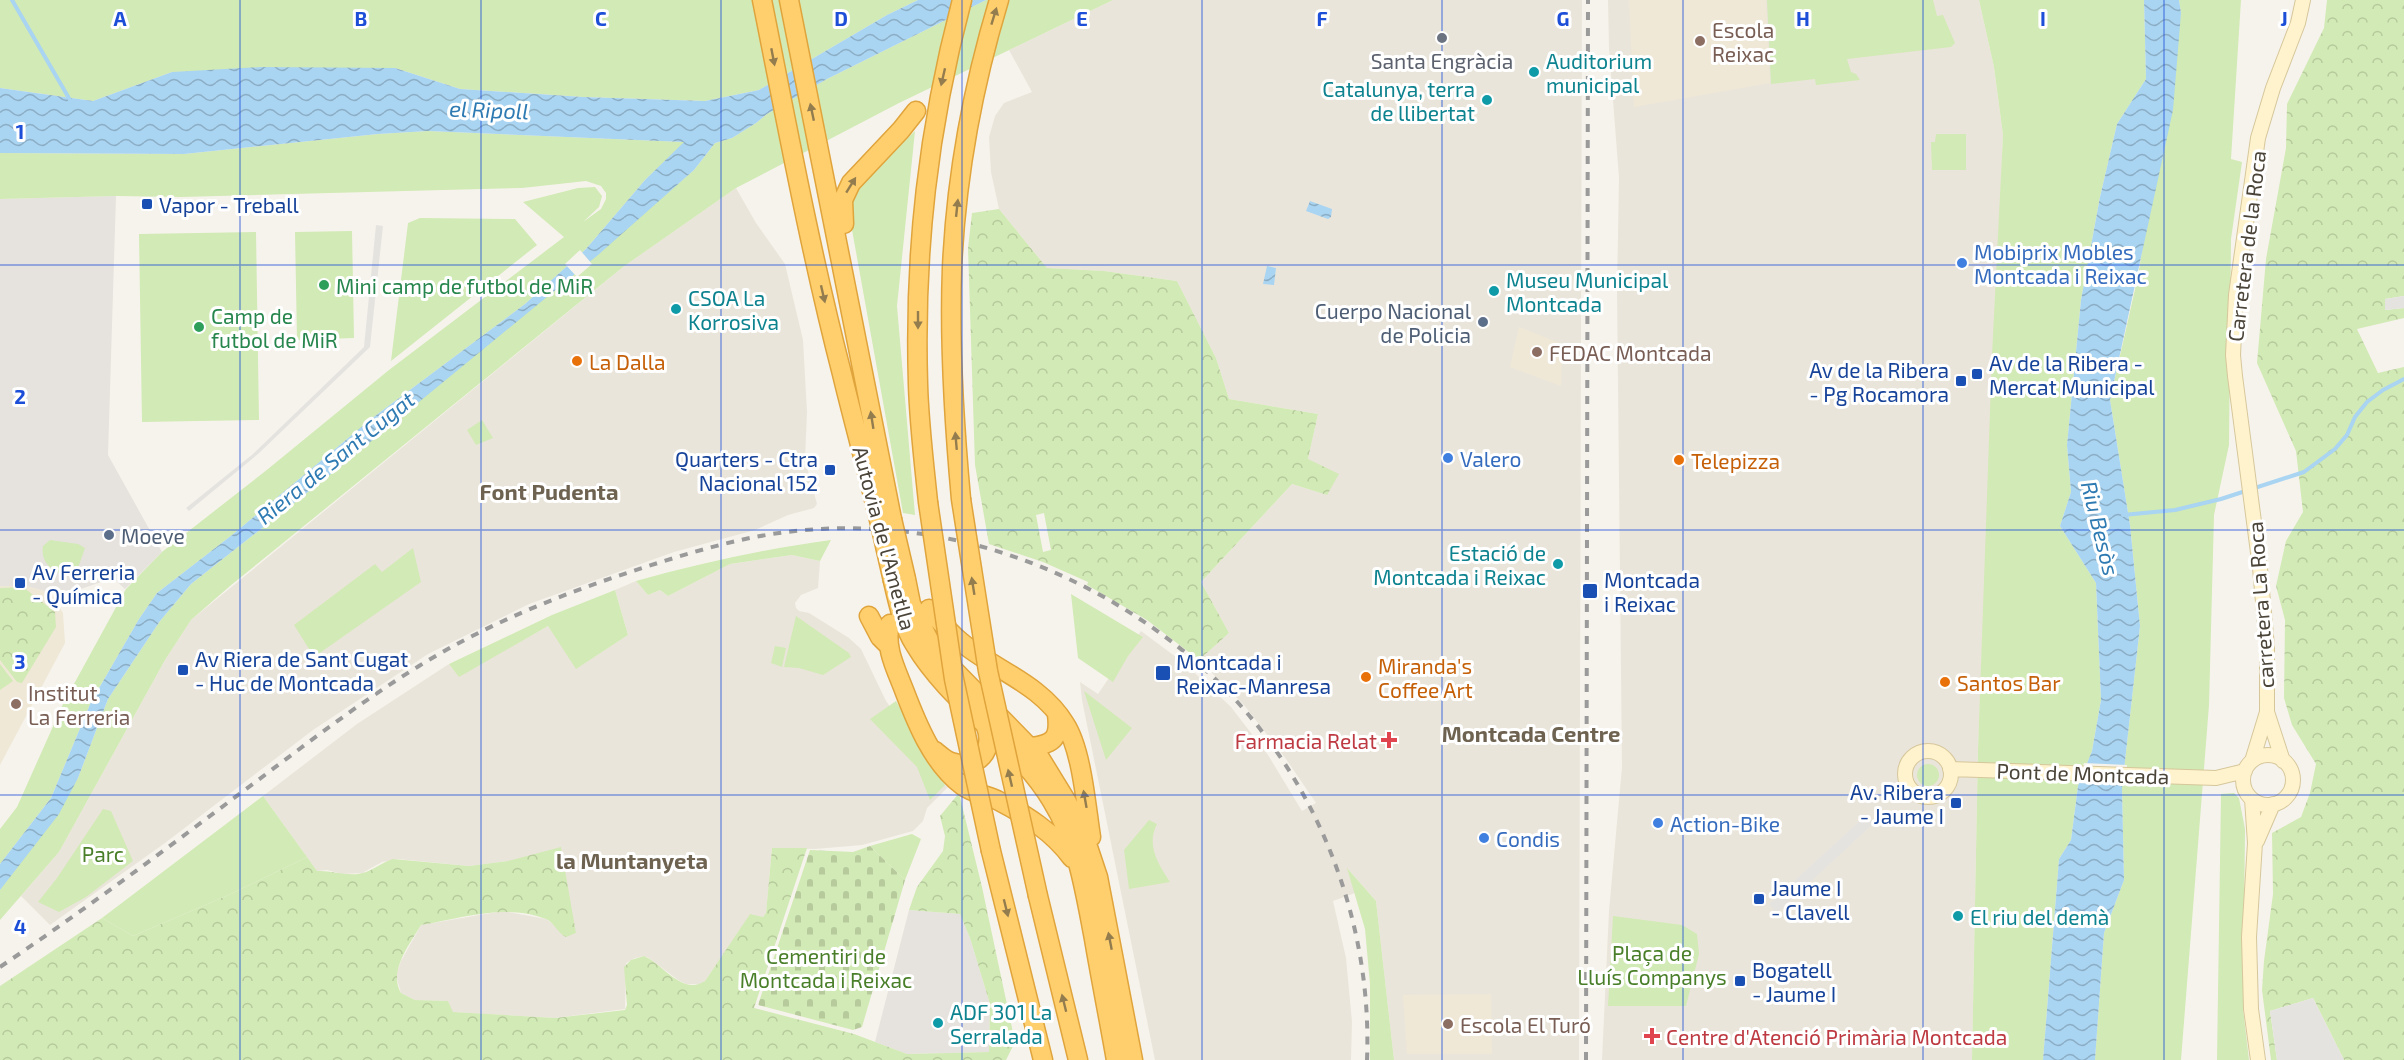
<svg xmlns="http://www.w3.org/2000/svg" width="2404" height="1060" font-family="'Exo 2',sans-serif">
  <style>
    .residential { fill: #eae5da }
    .industrial { fill: #e6e2dd }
    .education { fill: #efe8d6 }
    .green { fill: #d2eab5 }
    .forest { fill: url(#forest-crowns); fill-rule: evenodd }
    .cemetery { fill: url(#cemetery-stones) }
    .parking { fill: #e5e3e0 }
    .water { fill: url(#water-waves) }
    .pier { fill: #f6f3ec }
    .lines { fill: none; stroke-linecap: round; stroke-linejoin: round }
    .stream { stroke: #a9d4f2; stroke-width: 4 }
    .secondary-casing { stroke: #d6c79b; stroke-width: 16 }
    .highway-casing { stroke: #e0a43c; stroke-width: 21 }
    .secondary { stroke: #fff3cd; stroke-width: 14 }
    .highway { stroke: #ffcf6e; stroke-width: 18 }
    .rail { stroke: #9a9a9a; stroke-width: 4; stroke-dasharray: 8 8; stroke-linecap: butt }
    .highway-bridge-casing { stroke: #e0a43c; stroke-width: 21; stroke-linecap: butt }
    .highway-bridge { stroke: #ffcf6e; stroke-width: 18 }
    .oneway { fill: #937c4e }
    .grid { fill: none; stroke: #1d4ed8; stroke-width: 1.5; stroke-opacity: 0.55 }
    .worship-dot { fill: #6b7280; stroke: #fff; stroke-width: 2 }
    .education-dot { fill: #8d6e63; stroke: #fff; stroke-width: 2 }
    .culture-dot { fill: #0f9aa8; stroke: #fff; stroke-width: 2 }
    .transit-dot { fill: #1a4fb4; stroke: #fff; stroke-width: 2 }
    .shop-dot { fill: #3f7fe0; stroke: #fff; stroke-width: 2 }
    .leisure-dot { fill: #2e9e5b; stroke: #fff; stroke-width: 2 }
    .service-dot { fill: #5c6f8a; stroke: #fff; stroke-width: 2 }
    .food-dot { fill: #e8710a; stroke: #fff; stroke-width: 2 }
    .health-dot { fill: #e0444e; stroke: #fff; stroke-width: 2 }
    .labels { text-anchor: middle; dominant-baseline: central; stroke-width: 6; stroke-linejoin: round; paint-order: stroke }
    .education-label { font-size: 21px; fill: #785e54; stroke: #fff; text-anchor: start }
    .worship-label { font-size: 21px; fill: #5b616d; stroke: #fff }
    .culture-label { font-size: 21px; fill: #0d838f; stroke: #fff; text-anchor: start }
    .transit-label { font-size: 21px; fill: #164399; stroke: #fff; text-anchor: start }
    .street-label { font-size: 21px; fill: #4b4439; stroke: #fff }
    .shop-label { font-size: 21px; fill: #366cbe; stroke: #fff; text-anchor: start }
    .leisure-label { font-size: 21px; fill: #27864d; stroke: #fff; text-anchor: start }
    .service-label { font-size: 21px; fill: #4e5e75; stroke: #fff; text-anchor: end }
    .food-label { font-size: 21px; fill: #c56008; stroke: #fff; text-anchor: start }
    .health-label { font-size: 21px; fill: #be3a42; stroke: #fff; text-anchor: end }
    .park-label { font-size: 21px; fill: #4a7f2a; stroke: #fff }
    .water-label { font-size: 22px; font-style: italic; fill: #2e7ab2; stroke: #fff }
    .neighbourhood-label { font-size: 22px; font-weight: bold; fill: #6e6250; stroke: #fff }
    .grid-label { font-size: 20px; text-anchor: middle; font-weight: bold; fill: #1d4ed8; stroke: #fff; stroke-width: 6; stroke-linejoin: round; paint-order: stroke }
  </style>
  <defs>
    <pattern id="forest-crowns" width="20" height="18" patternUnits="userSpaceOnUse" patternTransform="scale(1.5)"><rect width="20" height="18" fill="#d2eab5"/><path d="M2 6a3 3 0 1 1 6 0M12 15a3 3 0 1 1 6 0" fill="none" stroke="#b6ca9c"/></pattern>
    <pattern id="cemetery-stones" width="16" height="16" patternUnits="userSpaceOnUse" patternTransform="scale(1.5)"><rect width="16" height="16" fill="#d2eab5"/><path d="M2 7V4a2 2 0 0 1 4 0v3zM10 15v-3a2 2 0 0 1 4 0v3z" fill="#b6ca9c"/></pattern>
    <pattern id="water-waves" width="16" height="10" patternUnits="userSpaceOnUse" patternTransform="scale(1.5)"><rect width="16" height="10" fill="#a9d4f2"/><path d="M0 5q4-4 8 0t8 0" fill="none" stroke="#8caec5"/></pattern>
  </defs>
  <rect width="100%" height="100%" fill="#f6f3ec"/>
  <path class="residential" d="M1113,0h469l-3,1060h-185l-18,-159 -28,-32 7,24 -22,8 13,57 6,64 -1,38h-196l-73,-360 -2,-18 18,12 43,-63 43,32 47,44 37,48 34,56 14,-8 -30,-44 -42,-54 -45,-45 30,-27 -28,-51 91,-98 35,11 -19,-36 10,-45 -89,-15 -13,-41 -39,-77 -73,-10 -57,-3 -48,-59 -8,-37 -2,-35 6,-21 9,-13 28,-11 -23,-42z
    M1608,0h371l15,67 9,68 -25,614 -6,311h-370l7,-149 13,-144 -5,-478 2,-111 -10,-130z
    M736,188l20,35 29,41 18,76 4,72 -2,48 12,44 -3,4 -26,7 -33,15 -81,22 -145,52 -101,50 -115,76 -148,113 -115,82 -29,-29 38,-44 106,-192 26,-40 432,-353z
    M792,555l28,6 -2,27 -17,7 -6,8 1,5 3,3 10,2 40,25 12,11 25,52 62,86 -21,21 -4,13 -10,10 -51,14 -47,4 -43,-1 -6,65 -3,4 -13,-2 -45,66 -4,3h-15l-8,-4 -29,-22 -5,-2 -9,2 -9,5 -1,46 -70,9 -103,-6 -4,-11 -33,-1 -14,-7 -5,-18 5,-14 20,-36 82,-14 43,8 8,6 -46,-64 -39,5 -71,-7 -16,3 -20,11 -20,1 -15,-4 -10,1 -54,-75 94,-72 92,-60 10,12 89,-50 29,42 51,-33 -13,-45 21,-9 12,14 12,-5 8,6 62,-32z"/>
  <path class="industrial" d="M116,196l-8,259 54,97 -37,37 -12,-11 -41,14 -21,1 -25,-7h-26v-387z
    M909,910l51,4 10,24 20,66 -1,48 -82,2 -32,-12z"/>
  <path class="education" d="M1629,0h137l4,83 -136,24z
    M1519,327l43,17 -1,42 -51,-19z
    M0,586h26l25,7 12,20 2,30 -65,122z
    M1491,994l1,60h-85l-4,-59z"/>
  <path class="green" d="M0,0h918l-31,15 -128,75 -54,11 -122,-4 -123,-8 -65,-21 -223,4 -79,29 -93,-13z
    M986,0h127l-214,103 -163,85 -113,79 -393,319 -39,34 -26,40 -106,192 -59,68v-30l78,-112 30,-79 52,-78 31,-37 150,-118 317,-265 36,-31 21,-27 17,-5 24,-15 11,-9 60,-35z
    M1767,0h166l4,16 6,-1 12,28 -4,4 -104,12 4,13 5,2 4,6 -44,5 -1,-6 -44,5z
    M1979,0h165l2,79 -29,45 -17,73 -19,103 -14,145 4,47 -11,34 36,57 5,117 -9,51 -14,35 -7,54 -12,19 -16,201h-71l6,-311 14,-394 11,-220 -9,-68z
    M2179,0h62l-10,159 11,3 -11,77 -2,206 -15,70 -5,190 -28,355h-86l9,-127 20,-53 -2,-92 18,-162 -10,-101 -20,-125 28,-124 43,-263z
    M428,131l257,11 -40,38 -59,69 -61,55 -154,115 -139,116 -75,58 -18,26 -48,83 -40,96 -51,66v-35l17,-22 46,-103 63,-115 36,-37 106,-83 121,-99 175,-133 -41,-35 55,-14 17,-1 7,9 -3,11 -16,15 18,-13 5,-10v-6l-5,-7 -15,-5 -64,7 -341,9 -65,-1 -116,3v-46l184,1 194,-20z
    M915,131l-18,175 18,209 -12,-2 -56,-311 20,-26z
    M1936,134h30v36h-34l-1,-28h4z
    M420,218l95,1 22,26 -146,116 17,-138z
    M352,231l2,107 -57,2 -2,-108z
    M256,232l3,188 -117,2 -3,-188z
    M482,420l11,18 -17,7 -9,-15z
    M50,540l28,4 7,4 -7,20 -8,7c-16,-1 -30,-12 -27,-29z
    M831,540l-11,21 -28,-6 -62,9 -62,32 -8,-6 -12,5 -12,-14c65,-18 128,-32 195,-41z
    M413,548l8,34 -107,75 -20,-32 81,-61 7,8z
    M615,590l13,45 -52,34 -28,-43 -89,51 -10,-13 103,-49z
    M1071,594l72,43 -15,19 -15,26 -35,-24z
    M796,616l53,37 2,4 -28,18 -24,-7 -15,-1z
    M775,646l11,2 -4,19 -11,-4z
    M0,664l13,17 -13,9z
    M1084,691l48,37 -26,32z
    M896,701l49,84 -15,15 -13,-33 -47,-48z
    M1917 775a11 11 0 1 1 22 0a11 11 0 1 1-22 0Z
    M2234,793l5,5 6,31 -2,180 6,51h-32l4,-266z
    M263,796l44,61 -74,36 -100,43 -31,-18z
    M103,809l8,2 22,50 -47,36 -27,15 -21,-10 19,-24z
    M1149,820l8,4c-11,21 1,40 13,58l-41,7 -5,-39z
    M912,834l9,5 -16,41 -35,-34z
    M1347,868l29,33 18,159h-24v-76l-5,-55z
    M1613,916l69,9 15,9 2,20 -13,52h-78z"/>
  <path class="forest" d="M2327,0h77v296l-19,3v11l19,-2v10l-47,11 21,44 26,-6v693h-60l-31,-62 -43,13 7,49h-6l-9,-70 2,-29 9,-67 -1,-61 29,-16 9,-24 6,-29 -24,-39 -8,-27 1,-78 -9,-34 10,-45 17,-29 -7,-61 -39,-88 9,-104 20,-111 1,-44 37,-76z
    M999,209l48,59 57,3 73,10 39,77 13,41 89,15 -10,45 31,15 -12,21 -35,-11 -91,98 28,51 -30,27 -52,-40 -60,-35 1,-3 -45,-20 -54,-18 -14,-79 -7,-217 4,-35zM1044,513l7,37 -8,2 -7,-37z
    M23,587l32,25 1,15 -34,56 -5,-1 -17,-22v-72z
    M959,793l23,94 33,155 -9,18h-1006v-74l102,-68 31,18 100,-43 74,-36 10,14c16,-1 33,7 49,1 10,-4 17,-10 27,-13l76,7 39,-5 53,-14 15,86 -10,4c-9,-4 -11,-14 -20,-18 -40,-16 -85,-1 -125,6 -11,19 -33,46 -20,68l14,7 33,1 5,11 102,6 70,-8 2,-5 -3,-38 7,-7 13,-4c19,8 38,40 61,25l45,-67 13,3 3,-4 6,-65h35l-53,160 100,26 53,20 82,-2 1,-48 -20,-66 -10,-24 -51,-4 8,-23 26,-36 2,-15 -5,-20z"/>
  <path class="cemetery" d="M870,846l35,34 -43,147 -9,3 -95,-25 52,-155 43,2z"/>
  <path class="parking" d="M376,225l7,1 -13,121 -112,107 -69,57 -3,-3 67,-54 111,-107z
    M2404,296v12l-19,2v-11z
    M1865,816l9,7 -96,89 -3,-1 -6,-7z
    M2313,998l31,62h-67l-7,-49z"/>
  <path class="water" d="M918,0h68l-159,79 -60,35 -11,9 -24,15 -17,5 -21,27 -96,85 -257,211 -150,118 -31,37 -52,78 -30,79 -19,36 -59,76v-26l51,-66 40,-96 48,-83 18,-26 75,-58 139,-116 154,-115 61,-55 59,-69 39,-38 -256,-11 -50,3 -194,20 -184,-1v-65l93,13 79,-29 89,-5 134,1 65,21 123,8 122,4 54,-11 128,-75z
    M2144,0h35l2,13 -8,97 -63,290 20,125 10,101 -18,162 2,92 -20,53 -9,127h-52l16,-201 12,-19 7,-54 14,-35 9,-51 -5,-117 -36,-57 11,-34 -4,-47 14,-145 19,-103 17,-73 29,-45z
    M1310,201l22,8 -1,8 -3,2 -22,-8z
    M1267,266l9,2 -2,17 -11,-1z"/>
  <path class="pier" d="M580,250l12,14 -15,13 -12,-13z
    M2084,763l43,2 -2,20 -49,-2z"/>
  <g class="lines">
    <path class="stream" d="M12,0l58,100
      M2123,515l52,-5 46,-11 83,-27 31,-23 12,-14 8,-18 12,-15 16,-12 21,-11"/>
    <defs>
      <path id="secondary" d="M2267,712l16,49
        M1905 774a23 23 0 1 1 46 0a23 23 0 1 1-46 0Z
        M2243 780a25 25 0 1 1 50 0a25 25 0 1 1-50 0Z
        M2252,761l15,-49v-65l-7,-79 -25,-192 -2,-21 3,-60 22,-157 15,-50 25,-65 5,-23
        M1950,769l266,9 29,-7
        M2252,799l3,44 -6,94 2,72 7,51
        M2257,841l16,-37"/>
      <path id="highway" d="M762,0c25,125 48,250 80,374 12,50 26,99 38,150
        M789,0l103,519
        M844,224l-1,-24 8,-17 50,-53 15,-19
        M961,499c-7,-77 -12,-154 -9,-231 4,-90 21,-182 47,-268
        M928,502c-4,-39 -9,-79 -10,-118 -4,-133 10,-256 44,-384
        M906,579l5,25 19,38 23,27 87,89 27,44 17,33 14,42 35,183
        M893,581c5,22 10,45 22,64 35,59 101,96 137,156 26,42 33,91 42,138 7,41 15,81 22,121
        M929,609c10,11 20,23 32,33 35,29 80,42 104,82 17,26 21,82 26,113
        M869,616l11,21 9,9
        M890,624c-6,23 6,45 14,66 13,34 29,74 59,96 10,7 22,9 34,14 29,15 56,32 75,58
        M1031,747c23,-3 29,-9 26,-33
        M935,751c5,4 10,9 16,11 27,9 45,-12 34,-38
        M991,851l52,209
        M1038,896l40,164"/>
    </defs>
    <use href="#secondary" class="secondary-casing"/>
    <use href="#highway" class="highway-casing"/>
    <use href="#secondary" class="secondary"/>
    <use href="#highway" class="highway"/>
    <path class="rail" d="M0,967c83,-56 162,-115 242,-175 58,-43 115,-88 177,-126 66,-41 140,-71 214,-95 40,-13 81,-26 122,-34 160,-31 324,22 445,128 110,97 173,247 167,395
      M1586,1060l2,-1060"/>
    <defs>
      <path id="highway-bridge" d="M961,499l27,172 50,225
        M928,502l26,177 37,172
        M892,519l14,60
        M880,524l13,57"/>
    </defs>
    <use href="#highway-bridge" class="highway-bridge-casing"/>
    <use href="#highway-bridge" class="highway-bridge"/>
  </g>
  <defs><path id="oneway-solid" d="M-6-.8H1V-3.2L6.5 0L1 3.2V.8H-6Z" transform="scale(1.5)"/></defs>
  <g class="oneway">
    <use href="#oneway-solid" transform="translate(994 16) rotate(-73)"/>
    <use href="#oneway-solid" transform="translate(773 57) rotate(79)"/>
    <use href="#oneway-solid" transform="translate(943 77) rotate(103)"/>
    <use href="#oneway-solid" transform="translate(812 112) rotate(-102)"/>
    <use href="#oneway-solid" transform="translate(851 185) rotate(-58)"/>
    <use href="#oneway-solid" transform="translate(957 208) rotate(-84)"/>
    <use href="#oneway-solid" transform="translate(823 294) rotate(77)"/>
    <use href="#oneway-solid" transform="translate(918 320) rotate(90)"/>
    <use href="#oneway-solid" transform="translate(872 420) rotate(-99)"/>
    <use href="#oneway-solid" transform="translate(956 441) rotate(-95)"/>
    <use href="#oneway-solid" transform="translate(973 586) rotate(-99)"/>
    <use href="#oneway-solid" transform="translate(1010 778) rotate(-103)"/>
    <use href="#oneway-solid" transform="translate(1085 799) rotate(-100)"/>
    <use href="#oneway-solid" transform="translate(1006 908) rotate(76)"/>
    <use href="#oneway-solid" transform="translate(1110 941) rotate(-101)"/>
    <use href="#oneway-solid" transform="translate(1064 1003) rotate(-104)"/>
  </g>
  <path class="grid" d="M240,0v1060M481,0v1060M721,0v1060M962,0v1060M1202,0v1060M1442,0v1060M1683,0v1060M1923,0v1060M2164,0v1060M0,265h2404M0,530h2404M0,795h2404"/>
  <circle class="worship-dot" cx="1442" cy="38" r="6"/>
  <g class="education-dot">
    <circle cx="1700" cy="41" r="6"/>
    <circle cx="1537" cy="352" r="6"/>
    <circle cx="16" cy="704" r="6"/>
    <circle cx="1448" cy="1024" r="6"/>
  </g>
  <g class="culture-dot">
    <circle cx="1534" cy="72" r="6"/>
    <circle cx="1487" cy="100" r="6"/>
    <circle cx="1494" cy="291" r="6"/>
    <circle cx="676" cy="309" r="6"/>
    <circle cx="1558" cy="564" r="6"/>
    <circle cx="1958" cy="916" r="6"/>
    <circle cx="938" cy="1023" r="6"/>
  </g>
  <g class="transit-dot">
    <rect x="141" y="198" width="12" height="12" rx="3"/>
    <rect x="1971" y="368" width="12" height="12" rx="3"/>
    <rect x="1955" y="375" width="12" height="12" rx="3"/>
    <rect x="824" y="464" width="12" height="12" rx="3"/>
    <rect x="14" y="577" width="12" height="12" rx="3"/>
    <rect x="1582" y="583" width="16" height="16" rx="3"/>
    <rect x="177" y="664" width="12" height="12" rx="3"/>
    <rect x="1155" y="665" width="16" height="16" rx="3"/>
    <rect x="1950" y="797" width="12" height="12" rx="3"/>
    <rect x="1753" y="893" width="12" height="12" rx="3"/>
    <rect x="1734" y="975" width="12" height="12" rx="3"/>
  </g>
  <g class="shop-dot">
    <circle cx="1962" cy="263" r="6"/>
    <circle cx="1448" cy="458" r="6"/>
    <circle cx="1658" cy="823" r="6"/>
    <circle cx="1484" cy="838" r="6"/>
  </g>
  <g class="leisure-dot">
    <circle cx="324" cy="285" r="6"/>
    <circle cx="199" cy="327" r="6"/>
  </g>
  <g class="service-dot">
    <circle cx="1483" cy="322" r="6"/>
    <circle cx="109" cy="535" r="6"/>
  </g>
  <g class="food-dot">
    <circle cx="577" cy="361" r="6"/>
    <circle cx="1679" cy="460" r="6"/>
    <circle cx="1366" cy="677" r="6"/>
    <circle cx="1945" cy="682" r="6"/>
  </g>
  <g class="health-dot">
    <path d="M1386 731h6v6h6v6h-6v6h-6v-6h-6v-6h6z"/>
    <path d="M1649 1027h6v6h6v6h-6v6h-6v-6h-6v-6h6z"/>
  </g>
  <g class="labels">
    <g class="education-label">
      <text x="1712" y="29">Escola<tspan x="1712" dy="24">Reixac</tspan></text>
      <text x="1549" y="352">FEDAC Montcada</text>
      <text x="28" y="692">Institut<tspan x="28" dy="24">La Ferreria</tspan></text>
      <text x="1460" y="1024">Escola El Turó</text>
    </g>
    <g class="worship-label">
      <text x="1442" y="60">Santa Engràcia</text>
    </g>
    <g class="culture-label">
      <text x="1546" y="60">Auditorium<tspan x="1546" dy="24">municipal</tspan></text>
      <text x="1475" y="88" text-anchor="end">Catalunya, terra<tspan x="1475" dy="24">de llibertat</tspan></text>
      <text x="1506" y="279">Museu Municipal<tspan x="1506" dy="24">Montcada</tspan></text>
      <text x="688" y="297">CSOA La<tspan x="688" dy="24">Korrosiva</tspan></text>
      <text x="1546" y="552" text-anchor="end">Estació de<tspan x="1546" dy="24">Montcada i Reixac</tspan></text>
      <text x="1970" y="916">El riu del demà</text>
      <text x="950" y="1011">ADF 301 La<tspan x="950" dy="24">Serralada</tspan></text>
    </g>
    <g class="transit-label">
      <text x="159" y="204">Vapor - Treball</text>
      <text x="1989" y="362">Av de la Ribera -<tspan x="1989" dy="24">Mercat Municipal</tspan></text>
      <text x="1949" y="369" text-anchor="end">Av de la Ribera<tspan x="1949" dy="24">- Pg Rocamora</tspan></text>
      <text x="818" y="458" text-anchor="end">Quarters - Ctra<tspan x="818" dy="24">Nacional 152</tspan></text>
      <text x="32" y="571">Av Ferreria<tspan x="32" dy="24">- Química</tspan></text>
      <text x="1604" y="579">Montcada<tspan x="1604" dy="24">i Reixac</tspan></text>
      <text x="195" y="658">Av Riera de Sant Cugat<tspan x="195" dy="24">- Huc de Montcada</tspan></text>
      <text x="1176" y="661">Montcada i<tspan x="1176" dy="24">Reixac-Manresa</tspan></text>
      <text x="1944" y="791" text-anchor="end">Av. Ribera<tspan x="1944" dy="24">- Jaume I</tspan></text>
      <text x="1771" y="887">Jaume I<tspan x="1771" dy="24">- Clavell</tspan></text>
      <text x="1752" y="969">Bogatell<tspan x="1752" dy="24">- Jaume I</tspan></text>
    </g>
    <g class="street-label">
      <text transform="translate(2246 246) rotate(-83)">Carretera de la Roca</text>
      <text transform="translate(885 538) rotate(75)">Autovia de l'Ametlla</text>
      <text transform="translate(2260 605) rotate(-94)">carretera La Roca</text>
      <text transform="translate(2083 773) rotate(2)">Pont de Montcada</text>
    </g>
    <g class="shop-label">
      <text x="1974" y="251">Mobiprix Mobles<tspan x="1974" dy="24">Montcada i Reixac</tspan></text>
      <text x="1460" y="458">Valero</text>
      <text x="1670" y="823">Action-Bike</text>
      <text x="1496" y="838">Condis</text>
    </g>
    <g class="leisure-label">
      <text x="336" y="285">Mini camp de futbol de MiR</text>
      <text x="211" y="315">Camp de<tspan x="211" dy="24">futbol de MiR</tspan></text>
    </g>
    <g class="service-label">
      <text x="1471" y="310">Cuerpo Nacional<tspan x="1471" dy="24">de Policia</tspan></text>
      <text x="121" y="535" text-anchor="start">Moeve</text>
    </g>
    <g class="food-label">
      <text x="589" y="361">La Dalla</text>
      <text x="1691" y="460">Telepizza</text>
      <text x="1378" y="665">Miranda's<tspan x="1378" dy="24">Coffee Art</tspan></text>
      <text x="1957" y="682">Santos Bar</text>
    </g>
    <g class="health-label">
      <text x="1377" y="740">Farmacia Relat</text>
      <text x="1666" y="1036" text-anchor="start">Centre d'Atenció Primària Montcada</text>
    </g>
    <g class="park-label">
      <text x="103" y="853">Parc</text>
      <text x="1652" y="952">Plaça de<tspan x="1652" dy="24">Lluís Companys</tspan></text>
      <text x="826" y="955">Cementiri de<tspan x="826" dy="24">Montcada i Reixac</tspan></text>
    </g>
    <g class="water-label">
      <text transform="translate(489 109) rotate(2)">el Ripoll</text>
      <text transform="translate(335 457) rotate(-39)">Riera de Sant Cugat</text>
      <text transform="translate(2101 528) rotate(76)">Riu Besòs</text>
    </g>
    <g class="neighbourhood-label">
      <text x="549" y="491">Font Pudenta</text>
      <text x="1531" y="733">Montcada Centre</text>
      <text x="632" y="860">la Muntanyeta</text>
    </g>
  </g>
  <g class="grid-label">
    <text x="120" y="26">A</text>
    <text x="361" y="26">B</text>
    <text x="601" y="26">C</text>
    <text x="841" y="26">D</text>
    <text x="1082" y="26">E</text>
    <text x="1322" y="26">F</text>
    <text x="1563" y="26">G</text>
    <text x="1803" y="26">H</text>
    <text x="2043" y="26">I</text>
    <text x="2284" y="26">J</text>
    <text x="20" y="139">1</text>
    <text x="20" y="404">2</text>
    <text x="20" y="669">3</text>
    <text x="20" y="934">4</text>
  </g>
</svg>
